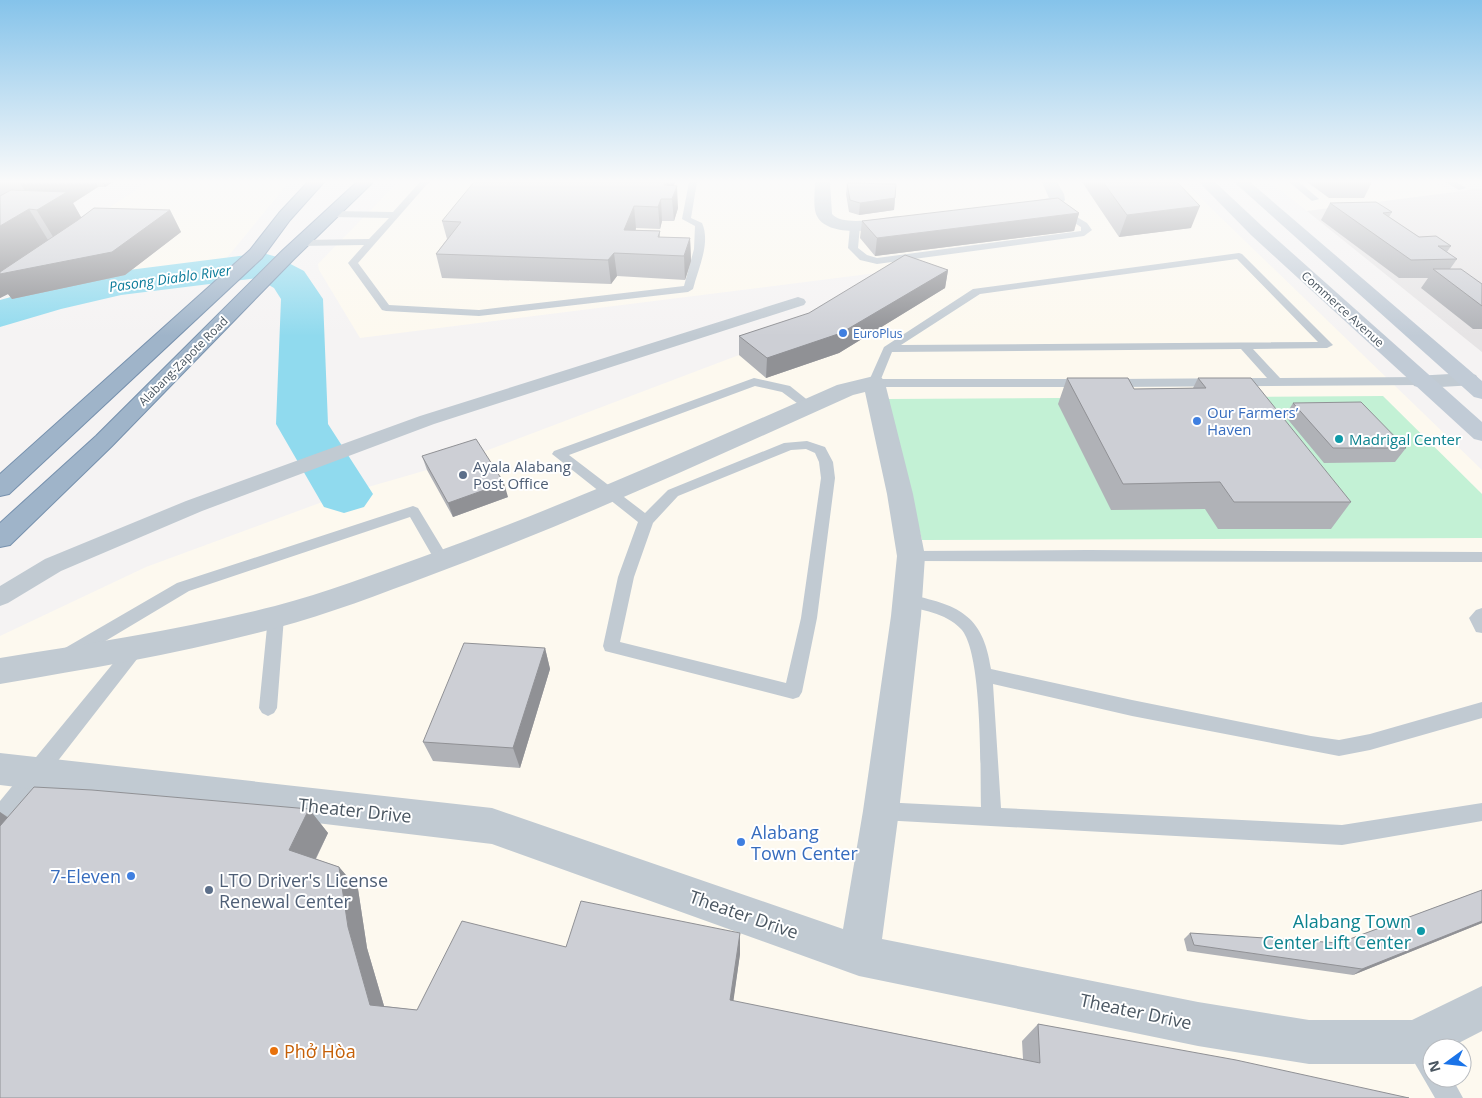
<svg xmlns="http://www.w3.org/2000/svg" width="1482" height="1098" font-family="'Open Sans',sans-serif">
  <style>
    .commercial { fill: #fdf9ef; fill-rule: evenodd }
    .education { fill: #e6e4e5 }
    .green { fill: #c3f1d5 }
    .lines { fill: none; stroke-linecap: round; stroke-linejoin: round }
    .river { fill: #90daee; fill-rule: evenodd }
    .trunk-casing { stroke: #7690ad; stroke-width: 2 }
    .service { fill: #c1cad2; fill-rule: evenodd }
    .pedestrian { fill: #c1cad2; fill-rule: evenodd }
    .minor { fill: #c1cad2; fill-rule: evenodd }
    .secondary { fill: #c1cbd6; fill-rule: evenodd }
    .trunk { fill: #9fb4c9; fill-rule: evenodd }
    .wall { fill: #b0b2b7 }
    .shaded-wall { fill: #909195 }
    .building { fill: #cdcfd5; stroke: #909195 }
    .shop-dot { fill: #3f7fe0; stroke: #fff; stroke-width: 2 }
    .culture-dot { fill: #0f9aa8; stroke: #fff; stroke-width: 2 }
    .service-dot { fill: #5c6f8a; stroke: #fff; stroke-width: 2 }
    .food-dot { fill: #e8710a; stroke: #fff; stroke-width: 2 }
    .labels { text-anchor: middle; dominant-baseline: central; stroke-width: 4; stroke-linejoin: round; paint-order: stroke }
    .far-street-label { font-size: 12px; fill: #4a5661; stroke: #fff }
    .far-shop-label { font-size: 12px; fill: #366cbe; stroke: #fff; text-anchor: start }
    .far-water-label { font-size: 14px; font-style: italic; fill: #0c7c9b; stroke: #fff }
    .shop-label { font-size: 15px; fill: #366cbe; stroke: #fff; text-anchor: start }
    .culture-label { font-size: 15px; fill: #0d838f; stroke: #fff; text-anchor: start }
    .service-label { font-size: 15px; fill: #4e5e75; stroke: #fff; text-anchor: start }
    .near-street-label { font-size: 18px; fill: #4a5661; stroke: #fff }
    .near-shop-label { font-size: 18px; fill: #366cbe; stroke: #fff; text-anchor: start }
    .near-service-label { font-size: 18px; fill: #4e5e75; stroke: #fff; text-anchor: start }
    .near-culture-label { font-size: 18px; fill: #0d838f; stroke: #fff; text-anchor: end }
    .near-food-label { font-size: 18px; fill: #c56008; stroke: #fff; text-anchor: start }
  </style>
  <rect width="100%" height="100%" fill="#f5f3f3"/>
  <path class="commercial" d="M149,182h140l-68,83 -72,7 -48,9 -81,21 -17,-2 95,-66 -27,-2z
    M398,182h786l298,288v628h-1482v-462l146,-69 198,-73 83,-24 53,-17 259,-98 68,-23 101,-63 -548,69 -41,-68 -1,-6zM1432,1048h30v30h-30z
    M1270,182h161l24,10 -148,19z"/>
  <path class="education" d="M1482,188v164l-175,-141 148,-19z"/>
  <path class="green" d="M1383,396l99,98v44l-560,2 -35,-141z"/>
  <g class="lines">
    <path class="river" d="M263,253l14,4 27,14 19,28 5,125 45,70 -9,13 -20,6 -20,-6 -48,-83 5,-125 -7,-11 -17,-10 -136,17 -60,14 -61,18v-27l50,-14 71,-15z"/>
    <defs>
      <path id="trunk" d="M308,182h16l-34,38 -28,38 -253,236 -9,2v-22l250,-224 29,-37z
        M357,182h16l-79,77 -182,187 -102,99 -10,2v-24l96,-87 186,-185z"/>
    </defs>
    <use href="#trunk" class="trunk-casing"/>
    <path class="service" d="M420,182h9l-71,81 31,42 90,5 205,-24 10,-37 1,-23 -13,-7 7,-37h8l-6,36 11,5c9,20 -4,46 -9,66l-5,3 -209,24 -93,-5 -4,-1 -34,-47 16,-18 -64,1 -5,-3 5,-3 69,-1 20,-21 -56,-1 -4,-3 4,-3 60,1z
      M1289,182h10l20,17 -7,2z
      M1445,182h11l10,6 -7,2z
      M1060,207l27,16 5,7 -8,6 -207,28 -17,-4 -12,-12 2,-22 5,-3 5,3 -2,22 9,7 10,3 204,-27v-4l-24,-15v-4z
      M1239,253l3,1 91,91 -6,3 -74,1 27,29 142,-1 6,4 -6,4 -310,2 -6,-4 6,-4 155,-1 -26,-29 -349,3 -11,27h203l6,4 -6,4h-210l-6,-4 16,-36 89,-58zM1237,259l81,83 -417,3 79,-51z
      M754,378l36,8 25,20 -2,3h-8l-23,-17 -27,-6 -186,69 76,58 23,-23 116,-47 23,-2 18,6 8,15 2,16 -18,140 -15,74 -3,5 -6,2 -188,-48 -2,-5 15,-69 20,-55 -86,-68 2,-3zM806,449l9,4 4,9 2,16 -20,140 -15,65 -166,-41 14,-65 19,-54 25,-27 113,-46z
      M413,506l5,2 29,48 3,4 -3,4 -5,1 -5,-1 -27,-47 -221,74 -112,67 -6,2 -6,-2 -2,-5 2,-5 112,-65z
      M1088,550l394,2v10l-571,-1 -5,-1 -3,-4 3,-4 5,-1z
      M907,594c50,11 76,19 84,75l141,31 179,36 28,4 31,-6 112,-32v16l-112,32 -31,6 -207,-40 -139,-32 8,124 341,17 140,-22v18l-140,24 -461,-25 -7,-2 -3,-7 3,-7 7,-2 100,5c-1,-36 2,-154 -20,-178 -16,-17 -39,-18 -60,-25l-2,-4 2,-4z
      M1482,608v25l-6,-1 -7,-14 7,-8z
      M276,611l6,2 2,4 -7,91 -3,5 -6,3 -6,-3 -3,-5 9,-91 2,-4z
      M135,642l6,2 2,5 -2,5 -98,126 -36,43 -7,2v-24l129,-157z
      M1415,1031c21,8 17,28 17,47h20l11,20h-28l-32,-55 3,-9z"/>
    <path class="pedestrian" d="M798,297l6,2 2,3 -2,3 -370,119 -232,87 -141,60 -53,32 -8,3v-20l45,-27 141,-58 234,-85z"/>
    <path class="minor" d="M815,182h15l2,32c11,13 50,4 66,2l6,2 2,3 -2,3c-21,6 -78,16 -88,-10 -3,-9 -1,-22 -1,-32z
      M1042,182h15l7,12 1,6c-8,11 -35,14 -48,10l-2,-3 2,-3 32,-6z
      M1468,373l8,2 3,5 -3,5 -54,3 -8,-2 -3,-5 3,-5z
      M874,376l8,2 3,5 28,111 12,62 -4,60 -22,195 -17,128 316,63 111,18h103l70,-34v45l-33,17h-17v8l-18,8h-105l-111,-18 -339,-70 -367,-132 -492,-59v-32l492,55 351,121 20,-118 28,-195 6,-60 -10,-62 -22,-102 -12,3c-140,63 -279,127 -422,180 -51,19 -102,39 -155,53 -91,25 -183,40 -276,56v-26c92,-15 184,-29 275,-52 50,-13 99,-32 147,-49 142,-51 278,-112 415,-172z"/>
    <path class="secondary" d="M1199,182h16l48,45 219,195v19l-8,-2 -223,-204z
      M1234,182h16l232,199v18l-8,-2z"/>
    <use href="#trunk" class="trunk"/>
  </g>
  <path class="wall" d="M0,182h113l-8,5h-7l-25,16 8,14 89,-7 11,22 -56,43 -113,24 -4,-5 -8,4z
    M1082,182h95l14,46 -72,9z
    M1307,182h65l-8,16h-35z
    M847,183l48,15 -1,12 -35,5 -10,-3 -3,-18z
    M673,186l5,22 -4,13h-12l-2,8 -24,-1v2l24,1v6l30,1 1,23 -6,19 -68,-4 -6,8 -169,-6 -6,-24 11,-15 -5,-18z
    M1330,203l62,9 -3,5 30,20 32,9 -4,6 10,7 -7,10 32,15v45h-9l-52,-41 7,-10h-29l-78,-58z
    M1079,213l-5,18 -199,25 -15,-18 2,-17z
    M948,270l-3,18 -106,65 -73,25 -27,-23v-19z
    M1067,378l67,11 59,-1 5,-10 153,124 -20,27h-113l-13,-20 -94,1 -53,-106z
    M1293,403l113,45 -11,14 -71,1 -39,-47z
    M422,456l86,41 -55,20 -26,-47z
    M545,648l5,21 -30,99 -87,-7 -10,-19z
    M309,809l19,24 -12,26 23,8 19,22 9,59 17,58 33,4 149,-63 174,-14v21l-7,47 290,58 -1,-18 16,-17 371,74h-1409v-286l8,5z
    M1482,890v33l-129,52 -166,-24 -3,-12 6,-6 149,10z"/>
  <path class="shaded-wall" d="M1,182h95l2,5 -25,16 18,32 -28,18 -43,-70z
    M102,182h11l-8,5z
    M666,182h9l-6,17 -5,-14z
    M677,186l1,22 -4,13 -2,-22z
    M895,198l-1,12 -35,5 1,-12z
    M661,199l1,22 -2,8 -2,-22z
    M634,206l2,22 -10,25 -2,-23z
    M1200,206l-9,22 -72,9 8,-22z
    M29,209l27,44 114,-43 11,22 -56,43 -113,24 -4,-5 -8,4v-72z
    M1079,213l-5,18 -199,25 2,-18z
    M690,238l1,23 -6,19 -1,-24z
    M614,253l3,23 -6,8 -3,-24z
    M948,270l-3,18 -106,65 -73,25 1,-20z
    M504,483l4,14 -55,20 -5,-14z
    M545,648l5,21 -30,99 -7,-20z
    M309,809l19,24 -19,39 -20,-22z
    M0,812l21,15 -21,25z
    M339,867l19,22 9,59 22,75 -19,-18 -22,-78z
    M1482,921v2l-129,52 9,-6z
    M740,933v21l-9,64 -1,-18z"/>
  <path class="building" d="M474,182h192l-2,3 13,1 -5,13h-11l-3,8 -24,-1 -10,24 36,1 -2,6 32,1 -6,18 -70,-3 -6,7 -172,-6 25,-32 -19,-1z
    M1103,182h74l23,24 -73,9z
    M847,183l49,1 -1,14 -35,5 -10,-3z
    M11,190l56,2 -30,18 -8,-1 -29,17v-30z
    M1058,198l21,15 -202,25 -15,-17z
    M1376,202l16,10 -9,1 36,24 17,-1 15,10h-13l19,13 -46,1 -81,-57z
    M94,208l76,2 -58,42 -112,22v-2l78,-52z
    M905,255l43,15 -107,63 -74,25 -28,-22 70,-23z
    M1433,269h28l21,15v22z
    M1067,378h61l6,11 72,-1 -8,-10h53l100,124h-117l-14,-20 -97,2z
    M1361,402l45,46h-73l-40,-45z
    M476,439l28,44 -56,20 -26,-47z
    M464,643l81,5 -32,100 -90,-6z
    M34,787l58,3 217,19 -20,41 50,17 9,60 22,78 47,5 45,-89 104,26 15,-46 159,32 -10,67 310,63 -2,-39 198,36 173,38h-1409v-272z
    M1482,890v31l-120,48 -168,-24 -4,-12 149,10z"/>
  <linearGradient id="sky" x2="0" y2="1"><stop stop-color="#85c3ea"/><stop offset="0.54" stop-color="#fafafa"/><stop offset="1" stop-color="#fafafa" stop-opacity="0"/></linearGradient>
  <rect width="1482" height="336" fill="url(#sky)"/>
  <g class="shop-dot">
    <circle cx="843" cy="333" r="5"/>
    <circle cx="1197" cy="421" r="5"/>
    <circle cx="741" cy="842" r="5"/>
    <circle cx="131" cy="876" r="5"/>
  </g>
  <g class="culture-dot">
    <circle cx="1339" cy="439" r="5"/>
    <circle cx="1421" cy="931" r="5"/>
  </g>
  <g class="service-dot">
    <circle cx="463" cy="475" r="5"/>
    <circle cx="209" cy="890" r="5"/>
  </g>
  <circle class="food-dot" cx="274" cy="1051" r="5"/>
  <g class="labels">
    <g class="far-street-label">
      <text transform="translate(1343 309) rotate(42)">Commerce Avenue</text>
      <text transform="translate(183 361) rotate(-45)">Alabang-Zapote Road</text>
    </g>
    <g class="far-shop-label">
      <text x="853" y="333">EuroPlus</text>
    </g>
    <g class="far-water-label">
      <text transform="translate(170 278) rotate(-8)">Pasong Diablo River</text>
    </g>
    <g class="shop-label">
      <text x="1207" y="412">Our Farmers’<tspan x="1207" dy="17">Haven</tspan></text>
    </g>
    <g class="culture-label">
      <text x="1349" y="439">Madrigal Center</text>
    </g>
    <g class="service-label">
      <text x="473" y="466">Ayala Alabang<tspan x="473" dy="17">Post Office</tspan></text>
    </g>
    <g class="near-street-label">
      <text transform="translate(355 810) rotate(6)">Theater Drive</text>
      <text transform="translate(744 914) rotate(19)">Theater Drive</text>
      <text transform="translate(1136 1011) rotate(12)">Theater Drive</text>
    </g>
    <g class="near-shop-label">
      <text x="751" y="832">Alabang<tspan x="751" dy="21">Town Center</tspan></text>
      <text x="121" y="876" text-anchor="end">7-Eleven</text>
    </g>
    <g class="near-service-label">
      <text x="219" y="880">LTO Driver's License<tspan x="219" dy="21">Renewal Center</tspan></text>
    </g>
    <g class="near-culture-label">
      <text x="1411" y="921">Alabang Town<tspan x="1411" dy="21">Center Lift Center</tspan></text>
    </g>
    <g class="near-food-label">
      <text x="284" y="1051">Phở Hòa</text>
    </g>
  </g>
  <g transform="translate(1447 1063) rotate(255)"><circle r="24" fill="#ffffff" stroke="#b7bbc0"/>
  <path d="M0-4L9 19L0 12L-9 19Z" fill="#1a73e8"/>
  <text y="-8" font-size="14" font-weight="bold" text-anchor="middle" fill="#4a5661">N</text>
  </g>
</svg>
